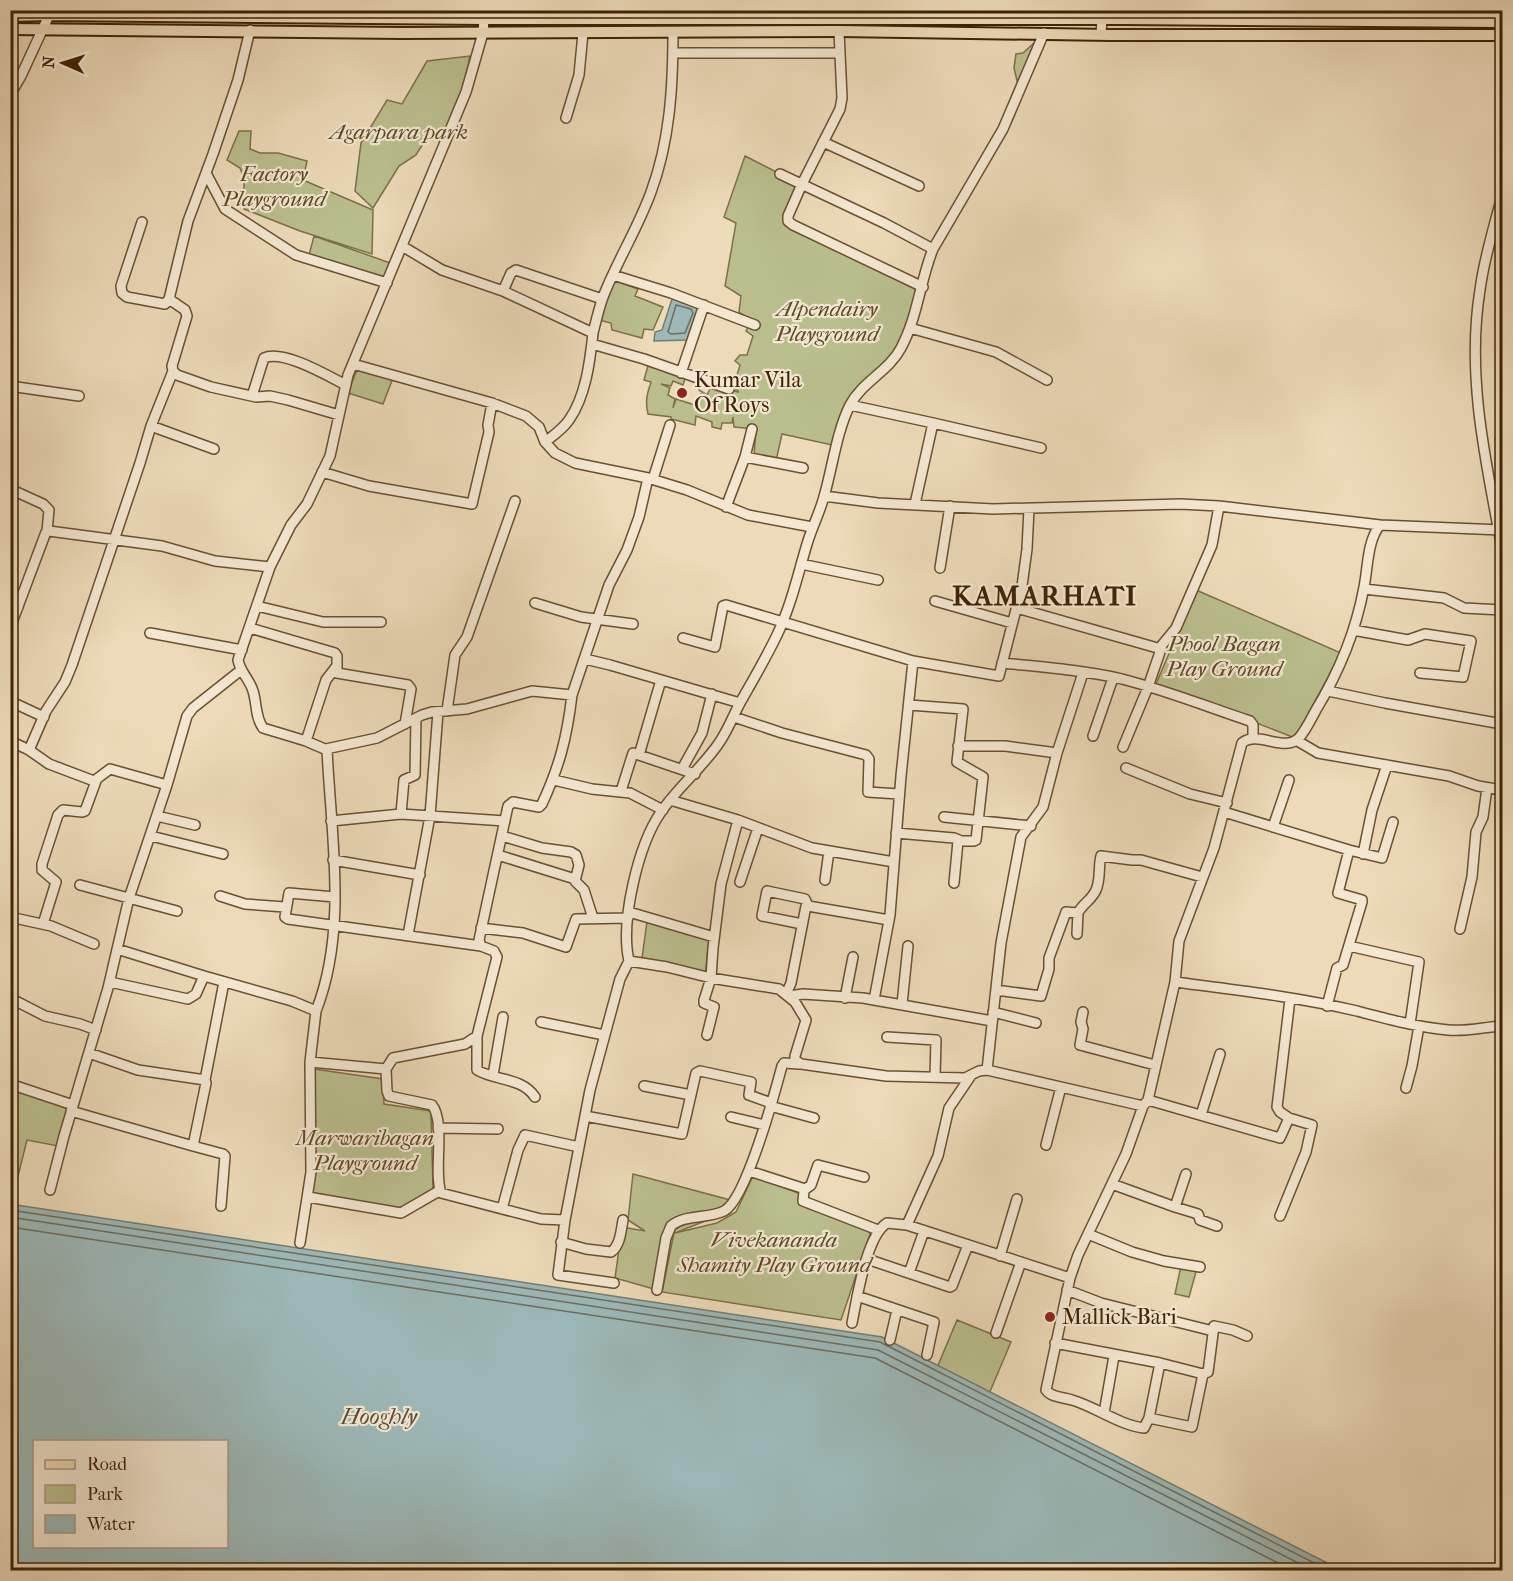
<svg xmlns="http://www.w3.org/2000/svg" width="1513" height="1581" font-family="'IM FELL French Canon',serif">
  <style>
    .green { fill: #babe8d; stroke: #7c7048; stroke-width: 1.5 }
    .water { fill: #9cb8b8; stroke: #767c70; stroke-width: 1.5; fill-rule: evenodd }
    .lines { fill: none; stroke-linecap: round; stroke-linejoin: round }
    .shore { stroke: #6d6d5e; stroke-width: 1.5 }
    .stream { stroke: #767c70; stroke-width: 2 }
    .minor-casing { stroke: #6a5031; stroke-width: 12 }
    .major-casing { stroke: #3e2204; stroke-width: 14 }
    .minor { stroke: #f3e7d1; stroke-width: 9 }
    .major { stroke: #ecdab8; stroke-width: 10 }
    .poi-dot { fill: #8f2418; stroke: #f3e7d1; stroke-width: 2 }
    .labels { text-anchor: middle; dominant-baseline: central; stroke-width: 4.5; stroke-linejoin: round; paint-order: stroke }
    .park-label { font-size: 22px; font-style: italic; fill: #5d4926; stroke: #f3e7d1 }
    .poi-label { font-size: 22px; fill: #3e2204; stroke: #f3e7d1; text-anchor: start }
    .water-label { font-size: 24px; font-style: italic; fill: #5a4f3a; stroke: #f3e7d1 }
    .district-label { font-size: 28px; font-weight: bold; letter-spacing: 1.5px; fill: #3e2204; stroke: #f3e7d1 }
  </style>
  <rect width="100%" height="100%" fill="#ecdab8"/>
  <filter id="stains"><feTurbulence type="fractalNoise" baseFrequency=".00333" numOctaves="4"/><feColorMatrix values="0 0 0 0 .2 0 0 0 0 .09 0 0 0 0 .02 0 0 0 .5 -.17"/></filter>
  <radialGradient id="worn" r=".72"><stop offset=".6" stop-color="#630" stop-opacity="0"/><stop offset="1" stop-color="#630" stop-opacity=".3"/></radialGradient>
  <path class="green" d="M1034,43h5l-19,50 -6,-25 2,-14 7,-1z
    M470,56l-7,36 -13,33 -24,14 -10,16 -17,11 -26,42 -18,-17 6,-48 26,-43 15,4 25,-43z
    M239,131h12l-1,18 10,4h18l29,8 -4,19 70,30 -1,44 -72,-23 -56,-22v-31l-4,-10 -13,-8z
    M745,156l55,28 -16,36 135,68 -21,63 -30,29 -36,65 -50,-11 -6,27 -22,-5 2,-27 -22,-2 -1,-10 -1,6h-10l-1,6 -9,-2v-5l-16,-6 -1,9 -24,-6v-2l-23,-3c-3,-13 -1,-20 3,-32l-7,-2 5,-18 37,14 -3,9 -10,-4 -2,5 -10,-2 9,4 -2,7 7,4 -2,9 3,-9 22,7 3,-12 6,1 5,-10 26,7v-2l-5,-1 7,-24 -5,-4 5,-6h7l6,-19 -7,-5 4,-7h7l-18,-12 2,-16 -16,-10 11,-63 -12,-6z
    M314,236l79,28 -7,19 -77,-28z
    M613,280l25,9 -3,7 28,11 -10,23 -9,-1 -2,9 -30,-8 -1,-7 -12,-3z
    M358,367l35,11 -10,26 -35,-11z
    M1196,590l145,63 -46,85 -139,-54z
    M647,922l62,17 -4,36 -63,-17z
    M314,1069l69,10 1,25 47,7 2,79 -33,19 -87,-16z
    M11,1085l60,21 -13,40 -31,-6 -15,60h-1z
    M633,1174l97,26 -20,19 -35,14 42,-10 19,-11 17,-36 48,18 -2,8 72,29 -30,89 -179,-28 12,-59 -10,4 -10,52 -39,-11 7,-51 23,4 -17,-11z
    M1181,1266l16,2 -8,29 -14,-3z
    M957,1320l54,22 -25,59 -52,-26z"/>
  <path class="water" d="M673,296l28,11 -13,33 -34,1 1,-9 7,-2z
    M10,1204l872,133 459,233h-1330zM34,1442h192v104h-192z"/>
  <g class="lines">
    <path class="shore" d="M676,305l15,4 2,4 -8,20 -14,1 -3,-2z
      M10,1210l870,132 448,228
      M10,1217l868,133 434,220
      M10,1227l865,131 417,212"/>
    <path class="stream" d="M701,382l-2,8 8,5"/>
    <defs>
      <path id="minor" d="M839,31l3,67 -2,11 -38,75 -14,32v5l5,4 130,62
        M1044,33l-41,96 -70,120c-13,32 -15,67 -32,99 -12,23 -39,34 -51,57 -13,26 -17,59 -25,88 -4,17 -13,34 -18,51 -9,30 -16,62 -30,91 -11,23 -24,45 -37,68 -7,13 -12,27 -21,40 -17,25 -41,44 -58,69 -23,33 -41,110 -32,149l38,6 44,11 68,11 16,13 11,18 -11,36v4l6,4 85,12 79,2 14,-7 8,-1 156,36 5,-6 27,-118 4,-41 35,-93 28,-105c16,-13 42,10 57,-5 7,-8 12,-19 17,-28 23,-38 40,-79 48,-123 4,-19 3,-46 16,-62l122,5
        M1101,34l1,-15 3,-9
        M673,53h166
        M10,95l11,-19 30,-65
        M566,118l13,-43 4,-42
        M823,142l96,44
        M206,173l19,36 71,46 91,28
        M780,174l104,49 49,26
        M1502,196c-8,31 -18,62 -22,94 -14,86 6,173 22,258
        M142,222l-21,64 1,7 5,4 38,7 4,-5 19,-78 25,-67 25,-74 12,-50
        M402,246l40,24 61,21 90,42c-3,28 -7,63 -24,87 -6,9 -15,15 -24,22
        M613,275l58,18 84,32
        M503,291l8,-18 5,-3 86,29
        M169,299l16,11 2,6 -15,50 1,5 4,4 34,12 45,10 14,-1 18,4 51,15
        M910,328l86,24 51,28
        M593,333c3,-12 6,-25 10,-36 14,-36 35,-69 48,-105 19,-51 22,-106 22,-160
        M592,344l52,15 85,30
        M353,364l139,39 34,13 13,11 6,15 10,11 20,10 73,15 39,12 61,25 64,12
        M681,373l23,-68
        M10,386l69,10
        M252,396l12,-38c19,-9 64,18 82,27
        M850,405l83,18
        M151,426l63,23
        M745,457l58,11
        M322,472l47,14 103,18 17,-72 -1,-7 4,-22
        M653,479l17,-54
        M10,489l33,15 6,6 -2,21
        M824,496l54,7 115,6 187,-5 39,2 161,19
        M915,504l18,-81 108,25
        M726,507l19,-50 7,-28
        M801,564l77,16
        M940,568l10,-62
        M1364,589l80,9 20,10 38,2
        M935,601l77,22
        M535,603l46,14 52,7
        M257,606l66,16h58
        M1017,608l144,41 -13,38 -25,60
        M10,628l36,-96 3,-1 113,15 53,15 55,6
        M250,628l85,25 2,3v17l71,12 3,4 -6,35
        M1353,630l55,10 17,-6 46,7 -8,36 -43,-4
        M150,633l92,17
        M683,638l32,9 8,-41 3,-1 187,56 86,15 23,-90 5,-37 2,-40
        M1161,649l1,-4 14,-17 36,-83 7,-39
        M585,659l25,6 130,38
        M1002,663c40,4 81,7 120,16 43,11 86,28 128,42l3,4v14
        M1328,691l57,12 117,21
        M909,705l54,4 -6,53 26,15 -7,63 -2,1h-16l-4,42
        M10,706l2,-3 4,1 28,13
        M447,711l8,-56 12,-18 48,-136
        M734,717l48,16 84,22 3,4 -1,33 31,2
        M1093,736l20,-58
        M1296,740l22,13 131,23 29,10 24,4
        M10,741l19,9 20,14 45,17 16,-12 57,16 -38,113 -21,90 -44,148 -14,54
        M306,741l20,-61 10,-13
        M958,746h47l52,7
        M326,749l51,-11 45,-23 10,-3 35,-3 65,-18 40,4 37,-110 18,-35 12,-33 9,-39
        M29,750l17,-39 19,-29 7,-17 68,-202 11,-37 22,-55
        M639,755l22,-75
        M1126,768l64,26 37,9
        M682,769l20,-36 10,-39
        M554,780l38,9 38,4 33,17
        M167,785l20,-69 6,-8 48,-38
        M621,791l12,-38 62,21
        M670,800l68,20 74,28 82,14
        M1224,812l125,38 33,8 11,-36
        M401,814l3,-34 11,-5 1,-57
        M157,816l38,9
        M944,817l87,9
        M331,821l70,-7 104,7
        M1273,827l16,-47
        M896,833l58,5 5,2
        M151,836l72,18
        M502,836l40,12 29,4 5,3 3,10 -4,16 9,9 9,28
        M1363,854l9,-44 15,-45
        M498,855l77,24
        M333,860l87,15
        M825,880l4,-29
        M740,882l18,-54
        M80,885l97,26
        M220,896l25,8 40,3
        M335,897l-46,-4 -4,24 3,2 193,27
        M629,912l85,25
        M10,917l41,9 43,18
        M43,924l13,-42 -14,-12v-6l16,-49 5,-5 19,2 3,-1 11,-30
        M802,924l-40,-8 5,-25 38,8 3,7 81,14
        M481,928l42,5 43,14 10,-28 52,-1
        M1460,929l12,-52 4,-45 7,-15 4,-29
        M1077,934l1,-21
        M408,935l22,-119 8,-104
        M1349,946l70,16 -9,62
        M117,949l87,27 88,25 24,10 -6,51 1,110 -11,71
        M110,982l78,17 8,-5 8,-18
        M1175,982c61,8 123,15 182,29 30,8 60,16 91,19 18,2 36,-3 54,-4
        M996,990l45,6 8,-27v-11l17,-46 12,1c5,-10 13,-12 18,-23 5,-11 2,-23 5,-34l31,4h9l61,17
        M786,994l5,-11 15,-77
        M789,996l14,-2 60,4 129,23
        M10,998l35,18 35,8 16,6
        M845,998l8,-41
        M874,1000l16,-85 11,-139 12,-115
        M902,1004l6,-58
        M1327,1006l10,-38 6,-3 19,-63v-2l-24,-7 11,-43
        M316,1011c32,-81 15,-176 11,-261l-21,-9 -43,-13c-8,-11 -6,-25 -10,-37 -3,-11 -13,-19 -15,-31l32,-93 21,-42 16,-21 23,-48 18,-81 118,-283 17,-59 1,-14
        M993,1012l43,11
        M1083,1012l-2,10 2,7 -3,16 75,20
        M541,1022l63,13
        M707,1035l7,-28 -10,-4v-3l7,-22 2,-30 8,-64 17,-64
        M477,1036v34c18,11 45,7 58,27
        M887,1037l49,3 -1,36
        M89,1053l49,17 67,10 1,3 -13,63 30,8 2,2 -4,50
        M310,1062l76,7 1,22 2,5 43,9c14,18 1,67 9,88l100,26 24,1 25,-130 30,-111 9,-18
        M386,1069l7,-11 72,-14 12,-8 20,-79 -3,-6 -13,-5 -2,-6 29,-134 5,-4 26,5 3,-3c18,-39 25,-67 30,-109
        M987,1070l14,-127 20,-106 22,-30 14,-54 26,-80
        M493,1075l10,-58
        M205,1080l19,-98
        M10,1084l63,21
        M644,1086l47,9
        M1406,1088l6,-22 7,-40
        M1148,1100l132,38 9,-20 23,7 -6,27 -26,64
        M770,1106l44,12
        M1143,1106l-17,48 -48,101 -8,23 -24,112c6,8 17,7 26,10 24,7 47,25 72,28l5,-10 11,-55
        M71,1111l122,35
        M1201,1115l19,-61
        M585,1116l97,18 14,-61 4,-2 51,11 -2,13 22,8
        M731,1117l33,8
        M1289,1118l-9,-6 -3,-5 13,-108
        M438,1128l60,1
        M1046,1145l15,-58
        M749,1171l53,17 2,3 -1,10 75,29
        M1112,1184l63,23 11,-33
        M804,1190l7,-5 7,-20 46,12
        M308,1197l93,16 38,-22
        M1175,1207l23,7 2,6 17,6
        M502,1209l16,-59 7,-15 54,12
        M565,1220l-7,55 56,8
        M907,1225l31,-69 11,-48 21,-31
        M1088,1234l44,18 32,9 36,6
        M561,1242l25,7 25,3c9,-6 10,-21 12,-32
        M1000,1256l17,-57
        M867,1259l83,28 2,-1 16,-41
        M909,1273l15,-42
        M657,1290l9,-52 5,-12c14,-12 37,-7 53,-15 22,-11 51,-119 58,-145l2,-3 15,1
        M1067,1290l34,13 112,28
        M857,1296l77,26 -7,33
        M852,1323c5,-24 14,-87 35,-100l20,2 163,53
        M996,1333l25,-71
        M890,1340l7,-30
        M1055,1343l105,20 43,11 -11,53 -43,-9
        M1203,1374l5,-2 6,-46 19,4 14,6
        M1104,1413l10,-57"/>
      <path id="major" d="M10,16l38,-1 436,4h641l377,3
        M10,29l393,4 436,-2 271,4h392"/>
    </defs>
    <use href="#minor" class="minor-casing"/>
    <use href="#major" class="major-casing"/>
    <use href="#minor" class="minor"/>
    <use href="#major" class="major"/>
  </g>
  <g class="poi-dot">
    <circle cx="682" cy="393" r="6"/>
    <circle cx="1050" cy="1317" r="6"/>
  </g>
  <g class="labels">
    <g class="park-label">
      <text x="399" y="132">Agarpara park</text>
      <text x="274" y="174">Factory<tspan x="274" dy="25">Playground</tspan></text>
      <text x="827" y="309">Alpendairy<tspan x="827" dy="25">Playground</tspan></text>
      <text x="1224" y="644">Phool Bagan<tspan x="1224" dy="25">Play Ground</tspan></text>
      <text x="365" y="1138">Marwaribagan<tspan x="365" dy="25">Playground</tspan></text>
      <text x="774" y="1240">Vivekananda<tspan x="774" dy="25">Shamity Play Ground</tspan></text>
    </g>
    <g class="poi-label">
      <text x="694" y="380">Kumar Vila<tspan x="694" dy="25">Of Roys</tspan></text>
      <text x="1062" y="1317">Mallick Bari</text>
    </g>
    <g class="water-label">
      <text x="379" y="1416">Hooghly</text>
    </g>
    <g class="district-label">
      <text x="1045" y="595">KAMARHATI</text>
    </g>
  </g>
  <rect width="1513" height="1581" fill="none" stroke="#ecdab8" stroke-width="36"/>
  <rect x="12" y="12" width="1489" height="1557" fill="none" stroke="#3e2204" stroke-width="3"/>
  <rect x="18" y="18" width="1477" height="1545" fill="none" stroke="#3e2204" stroke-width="1.5"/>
  <rect x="33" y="1440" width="195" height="108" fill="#f3e7d1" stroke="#ab987f" stroke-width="1.5"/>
  <rect x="45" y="1460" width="30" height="9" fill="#ecdab8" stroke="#ab987f" stroke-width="1.5"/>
  <text x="87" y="1470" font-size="18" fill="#3e2204">Road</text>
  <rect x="45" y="1485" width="30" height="18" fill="#babe8d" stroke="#ab987f" stroke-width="1.5"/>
  <text x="87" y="1500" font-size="18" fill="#3e2204">Park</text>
  <rect x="45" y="1515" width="30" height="18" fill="#9cb8b8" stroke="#ab987f" stroke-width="1.5"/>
  <text x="87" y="1530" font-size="18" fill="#3e2204">Water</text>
  <g transform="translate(63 63) rotate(273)" stroke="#f3e7d1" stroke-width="4.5" paint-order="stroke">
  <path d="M0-4.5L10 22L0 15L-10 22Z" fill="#3e2204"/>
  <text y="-9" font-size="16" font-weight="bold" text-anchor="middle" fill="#3e2204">N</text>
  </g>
  <rect width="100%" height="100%" filter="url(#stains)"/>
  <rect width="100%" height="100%" fill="url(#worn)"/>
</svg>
